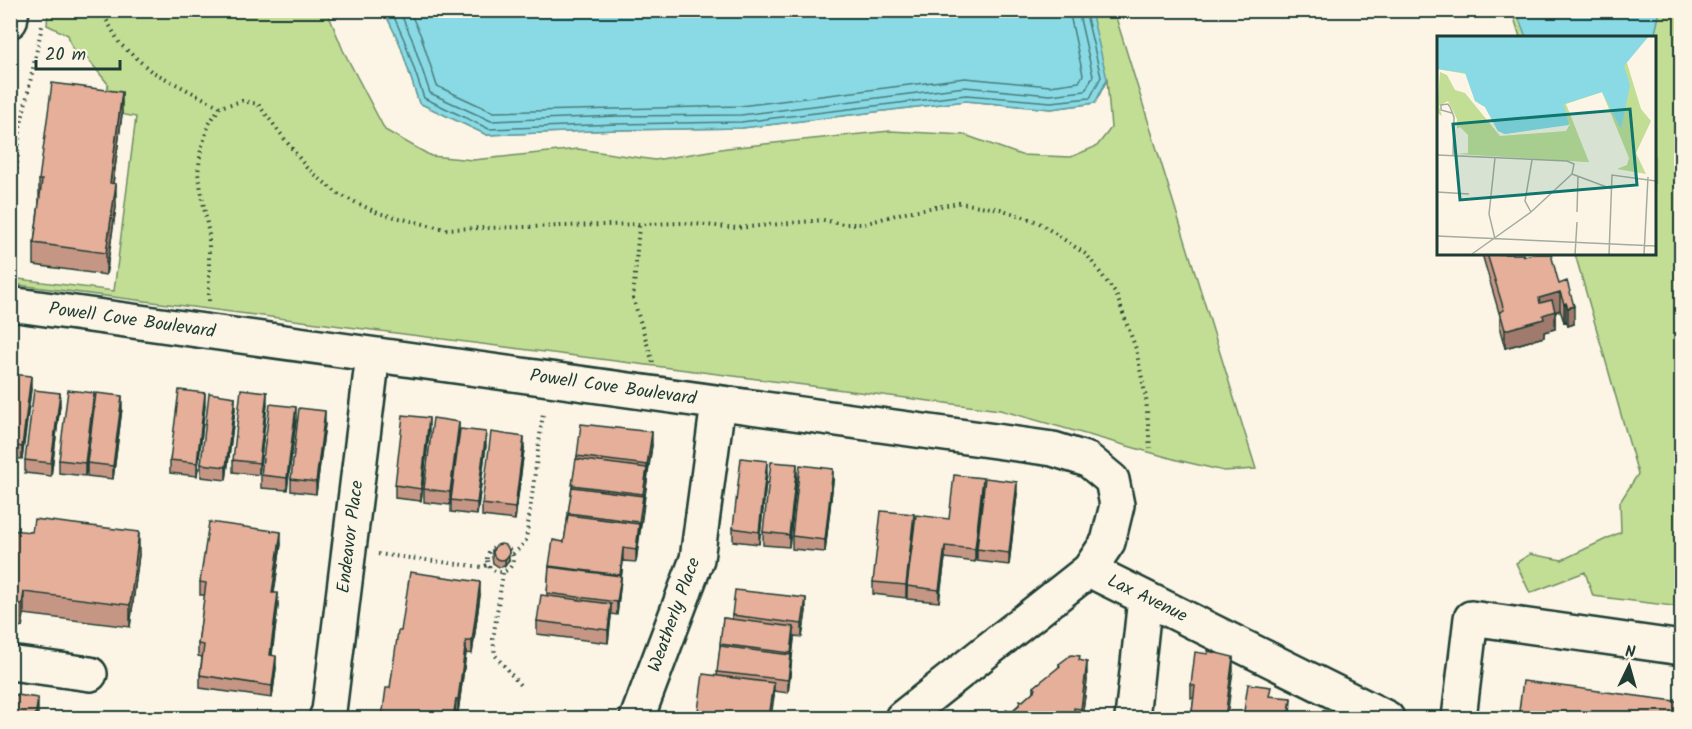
<svg xmlns="http://www.w3.org/2000/svg" width="1692" height="729" font-family="Kalam,sans-serif">
  <style>
    .green { fill: #c2dd94; stroke: #708d64; stroke-width: 1.5 }
    .water { fill: #89dae5; stroke: #5f9b9e; stroke-width: 1.5 }
    .lines { fill: none; stroke-linecap: round; stroke-linejoin: round }
    .shore { stroke: #497c7b; stroke-width: 1.5 }
    .minor-casing { stroke: #1f3d34; stroke-width: 38 }
    .path { stroke: #1f3d34; stroke-width: 4; stroke-dasharray: 1.5 4.5; stroke-linecap: butt }
    .minor { stroke: #fcf5e5; stroke-width: 33 }
    .wall { fill: #c59684; stroke: #1f3d34; stroke-width: 1.5 }
    .shaded-wall { fill: #a07a6c; stroke: #1f3d34; stroke-width: 1.5 }
    .building { fill: #e5af9a; stroke: #1f3d34; stroke-width: 1.5 }
    .labels { text-anchor: middle; dominant-baseline: central; stroke-width: 5; stroke-linejoin: round; paint-order: stroke }
    .street-label { font-size: 18px; fill: #1f3d34; stroke: #fcf5e5 }
    .inset-road { fill: none; stroke: #a4ab9e; stroke-width: 1.5 }
    .view { fill: #0f766e; fill-opacity: 0.15; stroke: #0f766e; stroke-width: 3 }
    .inset-edge { fill: none; stroke: #1f3d34; stroke-width: 3 }
  </style>
  <rect width="100%" height="100%" fill="#fcf5e5"/>
  <filter id="ink" filterUnits="userSpaceOnUse"><feTurbulence type="fractalNoise" baseFrequency=".0167" numOctaves="2"/><feDisplacementMap in="SourceGraphic" scale="12" xChannelSelector="R" yChannelSelector="G"/><feConvolveMatrix kernelMatrix="1 2 1 2 8 2 1 2 1" color-interpolation-filters="sRGB"/></filter>
  <g filter="url(#ink)">
    <path class="green" d="M48,11h279l16,39 42,80 46,26 42,4 105,-11 77,11 72,-12 163,-17 75,4 56,20 50,2 26,-11 14,-18 -4,-48 -12,23 -44,6 -85,-8 -224,27 -125,2 -130,5 -68,-32 -19,-59 -16,-33h730l142,458 -32,2 -47,-11 -177,-50 -989,-126v-6l103,13 22,-174 -31,-6 3,-27 -25,-31 -8,3 -7,-21 -21,-10z
      M1512,11h169v596l-88,-11 -8,-24 -55,21 -14,-30 14,-9 32,6 59,-28 -1,-30 18,-28 -63,-220h79v-216l-134,-1z"/>
    <path class="water" d="M384,11h707l16,68 -12,24 -44,6 -85,-8 -224,27 -125,2 -130,5 -68,-32 -19,-59z
      M1516,11h144l-6,27 -128,-1z"/>
    <g class="lines">
      <path class="shore" d="M391,10l14,32 19,56 65,31 128,-5 124,-2 225,-27 85,7 39,-4 11,-21 -16,-67
        M399,10l13,29 18,54 61,28 126,-5 124,-1 224,-28 85,8 35,-4 8,-15 -15,-66
        M409,10l12,26 16,50 56,26 247,-6 225,-28 85,8 29,-4 4,-7 -14,-65"/>
      <defs>
        <path id="minor" d="M10,21l2,-11
          M10,304l1043,145 35,11 24,20 5,25 -9,37 -19,28 -187,148
          M1089,570l298,148
          M10,663l80,11
          M326,718l3,-7 44,-356
          M637,718l60,-159 21,-156
          M1132,718l13,-120
          M1459,718l12,-100 211,30"/>
      </defs>
      <use href="#minor" class="minor-casing"/>
      <path class="path" d="M101,10l19,34 31,27 69,36 22,-6 16,3 48,63 32,27 40,19 67,16 239,-6 53,5 86,-8 20,4h21l42,-12 53,-9 41,6 38,13 49,33 29,39 20,55 10,49 4,50
        M639,226l-6,72 20,65
        M10,247l10,-118 22,-103
        M209,301v-66l-11,-62 3,-24 8,-25 11,-17
        M487 559a13 13 0 1 1 26 0a13 13 0 1 1-26 0Z
        M378,554l104,13 6,-2
        M513,554l7,-6 6,-8 17,-127
        M503,573l-10,66 2,16 25,30"/>
      <use href="#minor" class="minor"/>
    </g>
    <path class="wall" d="M122,114l-9,70 3,23 -10,68 -72,-10v-22l5,-40v-23z
      M1482,254h41l1,2 35,28 15,40 -6,2 -2,-5 -2,1 -4,-12 -5,2v17l-11,3v5l-39,11 -5,-18v-14z
      M10,374l21,15 -9,70 -12,-1z
      M267,404l-8,71 -26,-3v-12z
      M60,405l-9,71 -26,-3v-13z
      M205,405l-8,71 -27,-3v-13z
      M94,406l-9,70 -26,-3v-13z
      M122,408l-9,71 -26,-3v-13z
      M235,409l-9,71 -25,-3v-13z
      M296,420l-9,70 -26,-2v-13z
      M459,422l-9,83 -26,-3v-13z
      M325,424l-9,70 -25,-3v-12z
      M429,431l-8,70 -26,-3v-13z
      M486,445l-9,70 -26,-3v-12z
      M652,445l-16,117 -13,-1 -6,54 -6,-1 -3,29 -71,-9v-13l10,-25 2,-30 15,-24 13,-86z
      M524,449l-9,71 -33,-4v-12z
      M767,473l-8,71 -26,-3v-13z
      M797,477l-8,70 -26,-2v-13z
      M833,481l-8,71 -33,-3v-13z
      M983,491l34,3 -8,71 -32,-4v-12l-2,13 -30,-4 -6,44 -32,-3v-13l42,-67z
      M914,527l-8,71 -33,-4v-12z
      M10,530l129,24 -9,73 -106,-13 -2,13 -12,-2z
      M281,544l-7,49 4,13 -6,49 4,13 -4,30 -72,-10v-13l2,-18 -4,-1v-12l7,-49h-5v-13z
      M492,550l17,10 -4,6 -6,1 -6,-4 -1,-6z
      M480,595l-8,59 -6,-1 -8,59 -2,-1 -1,7h-73l8,-30 11,-57z
      M806,611l-4,26 -8,-1 -6,57 -14,-2v5l-57,-20 6,-58 9,1v-4z
      M1080,661l7,19 -5,38h-78l30,-27v-4l25,-19v-4z
      M1233,670l-41,42 2,-14h-3v-13z"/>
    <path class="shaded-wall" d="M122,92v22l-12,92v-23z
      M116,184v23l-10,68v-22z
      M1560,292v18l-5,2v17l-11,3v5l-39,11v-18l34,-32z
      M1566,303v18l-2,1v-18z
      M1574,306v18l-6,2v-18z
      M31,376v13l-9,70v-12z
      M267,392v12l-8,71v-12z
      M60,393v12l-9,71v-13z
      M94,393v13l-9,70v-13z
      M205,393v12l-8,71v-13z
      M122,396v12l-9,71v-13z
      M235,397v12l-9,71v-13z
      M296,407v13l-9,70v-12z
      M325,411v13l-9,70v-12z
      M429,418v13l-8,70v-12z
      M459,422v12l-9,71v-13z
      M486,432v13l-9,70v-12z
      M652,432v13l-5,32v-12z
      M524,437v12l-9,71v-12z
      M767,461v12l-8,71v-12z
      M797,464v13l-8,70v-12z
      M647,468v12l-4,26v-12z
      M833,469v12l-8,71v-12z
      M983,478v13l-8,71v-13z
      M1017,482v12l-8,71v-12z
      M643,496v13l-4,26v-13z
      M914,514v13l-8,71v-13z
      M639,524v13l-3,25v-12z
      M139,532v22l-9,73v-22z
      M281,532v12l-9,61v-12z
      M945,546v12l-6,44v-12z
      M623,548v13l-6,54v-13z
      M509,554v6l-4,6v-7z
      M480,582v13l-8,59v-13z
      M24,592v22l-2,13v-23z
      M278,593v13l-8,61v-12z
      M806,598v13l-4,26v-13z
      M611,604v13l-3,26v-13z
      M794,627v13l-3,26v-13z
      M466,641v12l-8,59v-13z
      M791,655v12l-3,26v-13z
      M276,656v12l-4,30v-12z
      M1233,657v13l-6,48h-2z
      M1087,662v18l-5,38h-1v-9z
      M774,683v13l-3,22h-2z
      M38,698v20h-3z
      M1291,698l-1,20h-2z
      M456,699l-1,19h-2z"/>
    <path class="building" d="M52,83l70,9 -12,91 6,1 -10,69 -72,-10 8,-63h-3z
      M1487,254h36l1,2 9,-2h18l8,30 8,-3 7,25 -6,2 -2,-5 -2,1 -4,-12 -21,6 1,5 12,-3 3,11 -12,4 1,4 -39,11 -5,-18 4,-2z
      M10,374l21,2 -9,71 -12,-2z
      M241,389l26,3 -8,71 -26,-3z
      M34,390l26,3 -9,70 -26,-3z
      M68,390l26,3 -9,70 -26,-3z
      M179,390l26,3 -8,70 -27,-3z
      M96,393l26,3 -9,70 -26,-3z
      M209,393l26,4 -9,70 -25,-3z
      M270,404l26,3 -9,71 -26,-3z
      M299,408l26,3 -9,71 -25,-3z
      M403,415l26,3 -8,71 -26,-4z
      M433,418l26,4 -9,70 -26,-3z
      M581,424l71,8 -5,33 -70,-9z
      M460,429l26,3 -9,71 -26,-3z
      M491,432l33,5 -9,71 -33,-4z
      M741,458l26,3 -8,71 -26,-4z
      M576,459l71,9 -4,26 -71,-9z
      M771,462l26,2 -8,71 -26,-3z
      M800,465l33,4 -8,71 -33,-4z
      M954,475l29,3 -8,71 -30,-3 -6,44 -32,-4 9,-71 33,4z
      M985,478l32,4 -8,71 -32,-4z
      M572,487l71,9 -4,26 -71,-9z
      M881,511l33,3 -8,71 -33,-3z
      M568,515l71,9 -3,26 -13,-2 -3,27 -71,-9 4,-26 11,2z
      M34,519l105,13 -9,73 -106,-13 -2,12 -12,-1v-73l22,2z
      M209,522l72,10 -9,61h6l-8,62 6,1 -4,30 -72,-11 4,-30 -6,-1 8,-61 -6,-1z
      M493 552a8 8 0 1 1 16 0a8 8 0 1 1-16 0Z
      M549,567l72,9 -4,26 -70,-9z
      M410,572l70,10 -8,59h-6l-8,58h-2l-3,19h-71l4,-30h4l8,-57h3z
      M735,590l71,8 -4,26 -70,-9z
      M541,595l70,9 -3,26 -71,-9z
      M723,618l71,9 -3,26 -71,-9z
      M720,646l71,9 -3,25 -71,-8z
      M1208,651l25,6 -8,61h-39l1,-7 5,1 3,-26 -4,-1 4,-33 13,2z
      M1071,655l9,1 -1,4 8,2 -6,47 -7,-1v6h3l-1,4h-72l2,-8 6,1 7,-6 1,-5 3,1 13,-12 -2,-2 26,-21 -1,-2z
      M703,674l71,9 -5,35h-72z
      M1523,681l159,21v16h-164z
      M1248,684l23,3 -2,9 22,2 -3,20h-45z
      M10,694l28,4 -3,20h-25z"/>
  </g>
  <g class="labels">
    <g class="street-label">
      <text transform="translate(132 321) rotate(8)">Powell Cove Boulevard</text>
      <text transform="translate(613 388) rotate(8)">Powell Cove Boulevard</text>
      <text transform="translate(351 537) rotate(-83)">Endeavor Place</text>
      <text transform="translate(1147 599) rotate(26)">Lax Avenue</text>
      <text transform="translate(675 615) rotate(-70)">Weatherly Place</text>
    </g>
  </g>
  <g transform="translate(1437 36)">
    <rect width="219" height="219" fill="#fcf5e5"/>
    <path d="M190,27l14,46 10,12 -15,32 10,21 -29,-5 10,-4 2,-7 -27,-66 -36,12 23,58h-4l-129,-8 12,-1v-18l-8,-8 -3,2v-10l-9,-18 -9,5 3,10 -5,-3 3,-41 7,3 8,15 10,3 35,43 66,-5 4,-7 -65,10 -7,-3 -13,-24 -10,-6 -9,-27 -29,-5z" fill="#c2dd94"/>
    <path d="M0,0h212l-25,30 6,19 -9,44 -19,-37 -38,12 5,21 -64,9 -7,-3 -13,-24 -10,-6 -10,-28 -28,-4z" fill="#89dae5"/>
    <path class="inset-road" d="M15,77l-11,-3v-5l7,-1 2,3 4,10 -1,39M0,119l130,6 7,3 -2,10M58,122l-6,56 6,25M135,138l40,15M0,156l32,2M94,176l-6,-11 7,-41M140,176l1,-36M0,200l219,10M35,218l59,-42 41,-38M138,219l2,-33M172,219l3,-80 44,6M207,219l4,-78"/>
    <path class="view" d="M193,73l7,76 -177,15 -7,-76z"/>
    <rect width="219" height="219" class="inset-edge"/>
  </g>
  <rect width="1692" height="729" fill="none" stroke="#fcf5e5" stroke-width="36"/>
  <rect x="18" y="18" width="1656" height="693" fill="none" stroke="#1f3d34" stroke-width="2" filter="url(#ink)"/>
  <g transform="translate(1629 666) rotate(5)" stroke="#fcf5e5" stroke-width="4.5" paint-order="stroke">
  <path d="M0-4.5L10 22L0 15L-10 22Z" fill="#1f3d34"/>
  <text y="-9" font-size="16" font-weight="bold" text-anchor="middle" fill="#1f3d34">N</text>
  </g>
  <path d="M36 60v9h84v-9" fill="none" stroke="#1f3d34" stroke-width="3"/>
  <text x="45" y="60" font-size="18" fill="#1f3d34" stroke="#fcf5e5" stroke-width="4.5" paint-order="stroke">20 m</text>
</svg>
